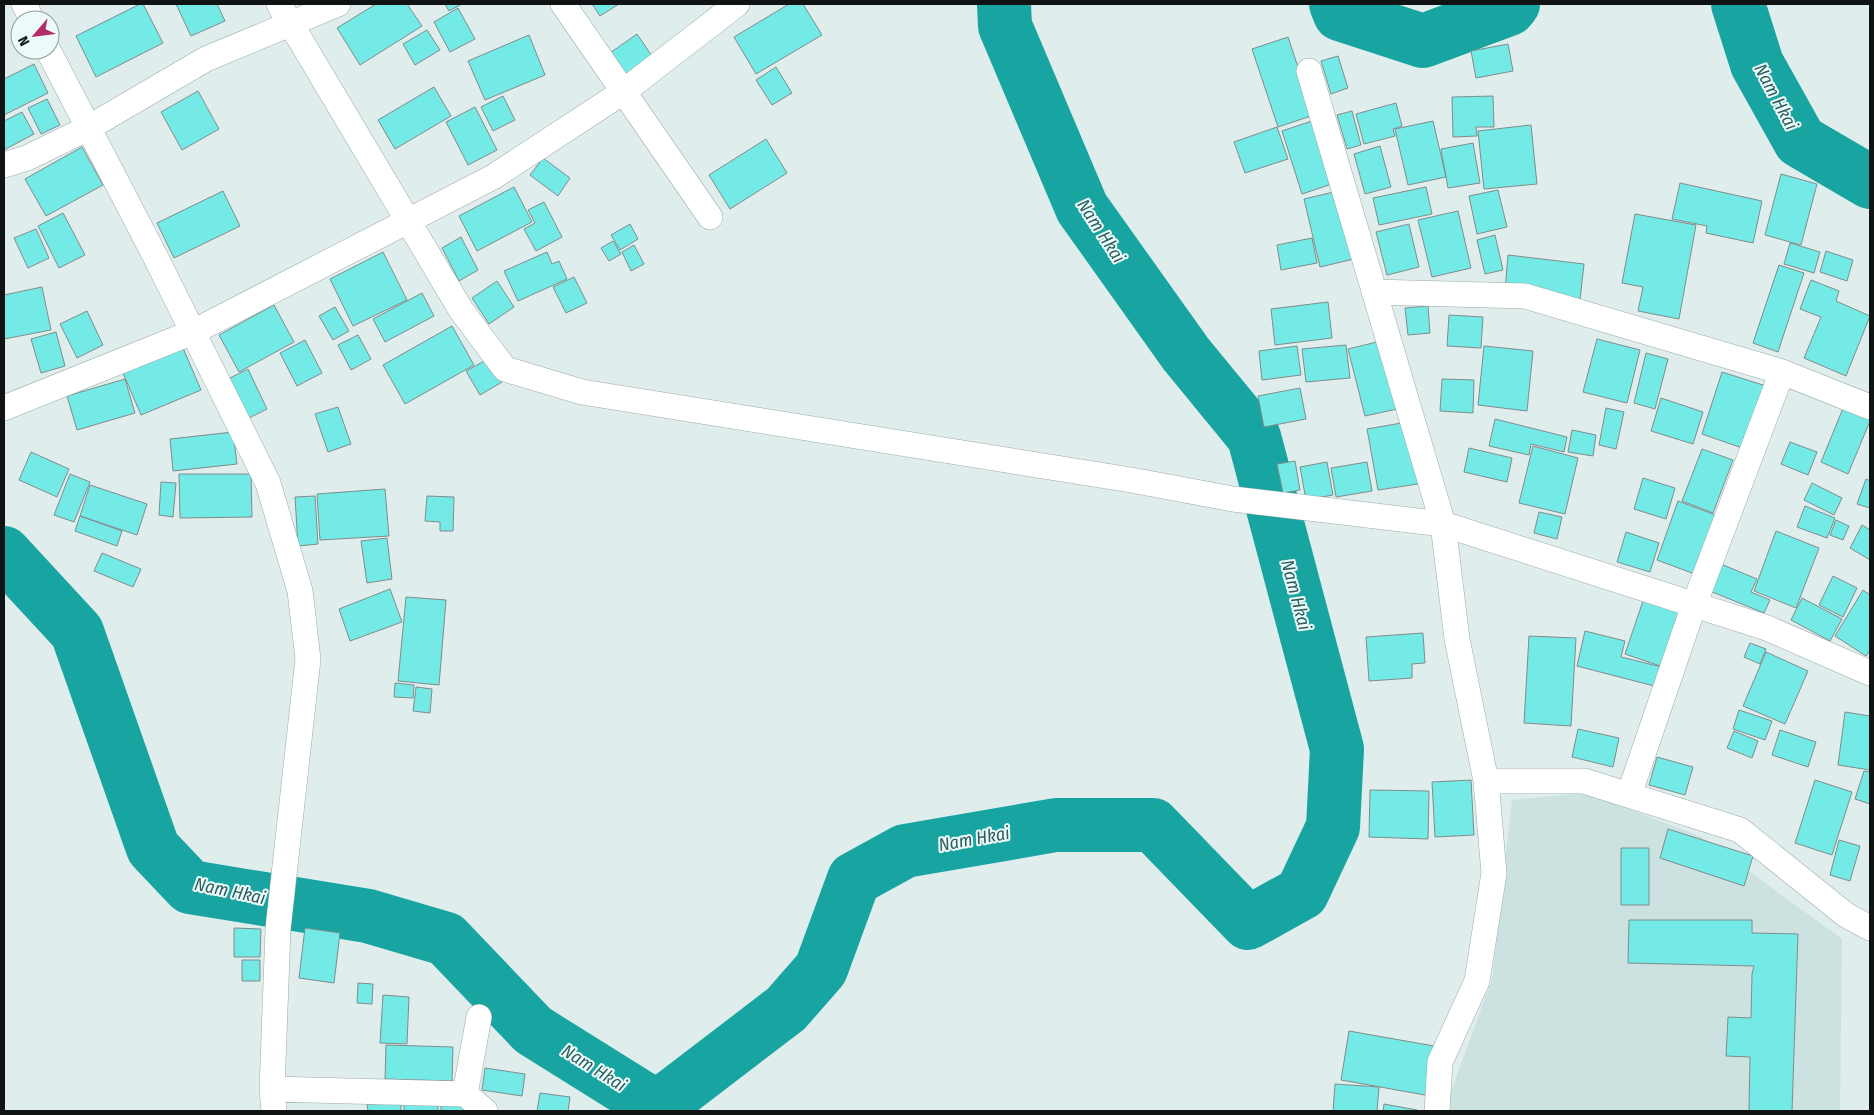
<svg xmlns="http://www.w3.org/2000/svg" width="1874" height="1115" font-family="'Fira Sans Condensed',sans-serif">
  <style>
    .built { fill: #cbe2e1 }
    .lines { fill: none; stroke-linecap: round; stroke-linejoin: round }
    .stream { stroke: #18a4a0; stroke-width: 9 }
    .river { stroke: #18a4a0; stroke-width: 54 }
    .building { fill: #73eae6; stroke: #808c8c }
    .street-casing { stroke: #9caaa9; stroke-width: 26 }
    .street { stroke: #fff; stroke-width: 25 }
    .labels { text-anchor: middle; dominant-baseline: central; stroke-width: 4; stroke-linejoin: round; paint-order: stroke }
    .water-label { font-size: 18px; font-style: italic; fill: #2b5e5c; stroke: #ecfaf9 }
  </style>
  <rect width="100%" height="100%" fill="#dfedec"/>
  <path class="built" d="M1586,793l116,44 140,102 -2,172h-396l48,-132 20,-179z"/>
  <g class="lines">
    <path class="stream" d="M667,1100l8,11"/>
    <path class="river" d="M1336,4l4,10 83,27 86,-32 4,-5
      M1738,4l19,60 43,77 70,41
      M4,553l73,79 76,216 37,39 178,29 78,23 87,91 115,72 19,-2 119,-91 35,-40 33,-90 51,-28 151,-26h97l95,98 54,-30 31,-66 4,-78 -83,-312 -68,-83 -104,-146 -77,-182 -1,-22"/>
  </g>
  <path class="building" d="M140,4h3l20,39 -67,34 -20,-41z
    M176,4h41l8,17 -34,15z
    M376,4h31l15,22 -62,39 -23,-37z
    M445,4h17l-13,7z
    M592,4h27l-19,12z
    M789,4h14l19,31 -66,39 -22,-37z
    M458,8l17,31 -25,13 -16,-30z
    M427,30l13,20 -25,15 -12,-21z
    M637,34l17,25 -28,18 -16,-24z
    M529,35l16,40 -60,25 -17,-39z
    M1288,37l26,78 -36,12 -26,-78z
    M1508,44l5,27 -37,7 -5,-27z
    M1338,56l10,32 -17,6 -10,-33z
    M34,64l14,29 -44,22v-36z
    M776,67l16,26 -20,12 -16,-25z
    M434,87l17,29 -56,33 -17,-29z
    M198,91l21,38 -37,21 -21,-38z
    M503,96l12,24 -22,11 -12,-24z
    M1493,96l1,31h-18l1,9 -24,1 -1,-40z
    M47,99l13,26 -19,9 -13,-26z
    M1396,103l6,23 -9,3 2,7 -31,8 -8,-30z
    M475,107l22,43 -29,15 -22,-43z
    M1352,111l9,34 -14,4 -10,-34z
    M22,112l12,22 -30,16v-29z
    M1315,120l20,63 -33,11 -20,-63z
    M1433,121l13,56 -38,8 -13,-56z
    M1531,125l6,59 -53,5 -6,-58z
    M1277,127l11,32 -43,14 -11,-31z
    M766,139l21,34 -57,36 -21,-34z
    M1473,143l7,40 -32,5 -7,-39z
    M1380,146l11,41 -26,7 -11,-40z
    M82,147l21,38 -57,31 -21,-37z
    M543,158l27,20 -12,18 -28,-21z
    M1781,174l36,10 -16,61 -36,-10z
    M1680,183l82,18 -9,42 -47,-10 1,-7 -35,-7z
    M514,187l18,35 -55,29 -18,-35z
    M1426,187l6,27 -53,11 -6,-27z
    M1498,190l9,37 -30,7 -8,-38z
    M223,191l17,35 -66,32 -17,-35z
    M1338,191l16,68 -34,8 -16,-68z
    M544,202l18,35 -26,14 -12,-22 11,-6 -7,-13z
    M1458,211l13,57 -39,9 -14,-57z
    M63,213l22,42 -26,13 -21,-42z
    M1635,214l61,11 -17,94 -41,-8 5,-24 -21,-4z
    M630,224l8,15 -18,11 -9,-15z
    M1409,224l10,43 -32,8 -11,-43z
    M36,229l13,29 -21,10 -14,-30z
    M1495,235l8,35 -18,4 -8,-34z
    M461,237l17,33 -19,11 -17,-33z
    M1312,238l5,25 -36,7 -4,-25z
    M613,241l8,13 -12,7 -8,-13z
    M1790,243l30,9 -6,21 -30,-9z
    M634,245l10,19 -13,7 -9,-19z
    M1826,251l27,9 -6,21 -27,-9z
    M383,252l24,48 -54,26 -23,-47z
    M547,252l5,12 7,-3 8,18 -49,22 -14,-30z
    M1508,255l76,9 -4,36 -75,-9z
    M1779,265l25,8 -26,79 -25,-9z
    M574,277l13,26 -21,10 -13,-26z
    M1811,280l28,11 -3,10 34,15 -24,60 -42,-18 17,-41 -21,-8z
    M497,281l17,26 -25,17 -17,-26z
    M42,287l9,43 -47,9v-44z
    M422,293l12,23 -49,26 -12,-23z
    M1328,302l4,36 -57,7 -4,-36z
    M274,305l20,37 -55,30 -20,-37z
    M1428,306l2,27 -22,2 -3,-27z
    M335,307l14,24 -16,9 -14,-24z
    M87,311l16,34 -26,13 -17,-34z
    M1449,315l34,2 -2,31 -34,-2z
    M452,326l22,39 -69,39 -22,-39z
    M56,332l9,34 -24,7 -10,-34z
    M358,335l13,24 -20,11 -13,-25z
    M1597,339l43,11 -13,53 -44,-11z
    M305,340l17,33 -25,13 -17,-33z
    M1385,340l17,68 -37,8 -17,-67z
    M1346,345l4,33 -44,4 -4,-33z
    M1297,346l4,29 -39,5 -3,-29z
    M1484,346l49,5 -6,60 -49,-6z
    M183,348l18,42 -60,25 -18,-42z
    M1646,353l22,6 -13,50 -21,-6z
    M488,359l14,23 -22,13 -14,-24z
    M248,369l19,40 -20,10 -19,-40z
    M1722,372l44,14 -21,63 -43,-15z
    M125,379l10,34 -58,17 -10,-34z
    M1442,379l32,1 -1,33 -33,-2z
    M1300,388l6,31 -42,8 -6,-31z
    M1661,398l42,14 -10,32 -42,-13z
    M1844,406l26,11v4l-22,53 -27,-12z
    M338,407l13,37 -23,8 -13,-38z
    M1606,408l18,4 -8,37 -17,-4z
    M1495,419l72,18 -3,15 -33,-8 -2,11 -40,-9z
    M1407,422l11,62 -40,6 -11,-61z
    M1572,430l24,5 -3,21 -25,-4z
    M233,432l4,32 -64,7 -3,-32z
    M1790,442l27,10 -9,23 -27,-11z
    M1533,446l45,12 -13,56 -46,-11z
    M1469,448l43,10 -5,24 -43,-10z
    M1702,449l31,11 -20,53 -31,-12z
    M31,452l38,17 -12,28 -38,-17z
    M1295,461l5,29 -17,3 -6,-29z
    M1327,462l6,33 -27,5 -6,-33z
    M1367,462l5,29 -36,6 -5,-29z
    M70,474l20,8 -16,40 -20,-7z
    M179,474h72l1,43 -72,1z
    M1643,478l32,10 -9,31 -32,-10z
    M1866,479l4,2v27l-13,-4z
    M161,482l15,1 -3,34 -14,-2z
    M1812,483l30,15 -8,17 -30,-15z
    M90,485l57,19 -10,31 -57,-19z
    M385,489l4,47 -69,4 -3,-46z
    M315,496l3,48 -20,2 -3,-49z
    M427,496l27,1 -1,34h-13v-9l-15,-1z
    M1678,501l43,16 -21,59 -43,-16z
    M1805,506l30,12 -8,20 -30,-11z
    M1539,512l23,5 -5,22 -23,-6z
    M80,516l42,15 -5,15 -42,-15z
    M1836,520l13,6 -6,14 -13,-5z
    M1862,525l8,5v30l-20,-12z
    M1776,531l43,17 -23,60 -42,-17z
    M1626,532l33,11 -9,29 -33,-10z
    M387,538l5,41 -25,4 -6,-42z
    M102,553l39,16 -8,18 -39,-16z
    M1716,562l41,17 -6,13 19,8 -6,13 -59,-24z
    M1833,576l24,12 -14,29 -24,-12z
    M390,589l12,33 -52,19 -11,-32z
    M1863,590l7,5v55l-4,6 -31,-20z
    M406,597l40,3 -7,85 -41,-4z
    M1644,598l44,15 -19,56 -44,-15z
    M1802,598l40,21 -12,22 -39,-21z
    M1585,631l40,10 -4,16 41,10 -4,20 -81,-21z
    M1423,633l2,30 -13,1v14l-43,3 -3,-44z
    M1529,636l47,2 -5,88 -47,-3z
    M1750,643l16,6 -6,15 -16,-7z
    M1766,652l42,19 -23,53 -42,-18z
    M395,683l19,2 -1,13 -19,-1z
    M416,687l16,2 -2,24 -17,-2z
    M1739,710l33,11 -7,19 -32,-11z
    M1845,712l25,4v54l-32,-5z
    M1578,729l41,9 -6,29 -41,-10z
    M1780,730l36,12 -8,25 -36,-12z
    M1734,731l24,10 -6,17 -25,-10z
    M1657,757l36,10 -8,28 -36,-10z
    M1864,771l6,1v32l-15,-5z
    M1471,780l3,55 -39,2 -3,-55z
    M1815,780l37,12 -20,63 -37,-12z
    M1370,790l59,1 -1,48 -59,-2z
    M1668,829l85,27 -9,30 -84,-28z
    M1839,840l21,6 -10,35 -20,-6z
    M1621,848h28v57h-28z
    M1629,920h123v13l46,1 -6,177h-43l1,-54 -24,-1 2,-39 23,1 1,-44 2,-8 -126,-3z
    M234,928l27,1 -1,28h-26z
    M305,928l35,5 -6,50 -35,-5z
    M242,960h18v21h-18z
    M358,983l15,1 -1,20 -15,-1z
    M383,995l26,2 -2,47 -27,-1z
    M1349,1031l85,15 -9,49 -84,-15z
    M386,1045l67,2 -1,34 -67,-2z
    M485,1068l40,6 -3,22 -40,-6z
    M1335,1084l44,3 -2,24h-44z
    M540,1093l30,4 -2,14h-31z
    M441,1100l28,1v10h-28z
    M401,1103v8h-33l-1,-7z
    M404,1103h34v8h-34z
    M1384,1104l33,6v1h-34z"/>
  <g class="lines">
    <defs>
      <path id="street" d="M24,4l8,16
        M279,4l182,306 44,59 77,23 549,88 102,19 210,25 324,104 103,45
        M563,4l147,213
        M48,50l107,206 113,227 32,108 8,68 -30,270 -6,160 2,22
        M1309,71l134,453 14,115 29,142 8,92 -17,108 -37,81 -3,49
        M4,165l23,-7 61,-30 118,-69 132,-55
        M1374,292l151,4 257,76 88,35
        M4,408l189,-76 300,-155 130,-85 114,-88
        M1486,781h98l156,49 106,85 24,13
        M1629,795l65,-190 88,-233
        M272,1089l193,5 20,17
        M465,1094l14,-77"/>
    </defs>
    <use href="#street" class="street-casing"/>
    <use href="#street" class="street"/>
  </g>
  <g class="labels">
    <g class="water-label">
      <text transform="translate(1776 97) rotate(62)">Nam Hkai</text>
      <text transform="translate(1101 231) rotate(57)">Nam Hkai</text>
      <text transform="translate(1296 595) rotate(75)">Nam Hkai</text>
      <text transform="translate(974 839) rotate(-10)">Nam Hkai</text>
      <text transform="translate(230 891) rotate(12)">Nam Hkai</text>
      <text transform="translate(594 1068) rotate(32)">Nam Hkai</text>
    </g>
  </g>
  <rect width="1874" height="1115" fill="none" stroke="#0f1313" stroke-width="10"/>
  <g transform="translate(35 35) rotate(242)"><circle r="24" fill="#ecfaf9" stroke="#949e9d"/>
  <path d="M0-4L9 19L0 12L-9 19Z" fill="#b42b6c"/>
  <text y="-8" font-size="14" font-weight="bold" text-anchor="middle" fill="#0f1313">N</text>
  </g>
</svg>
